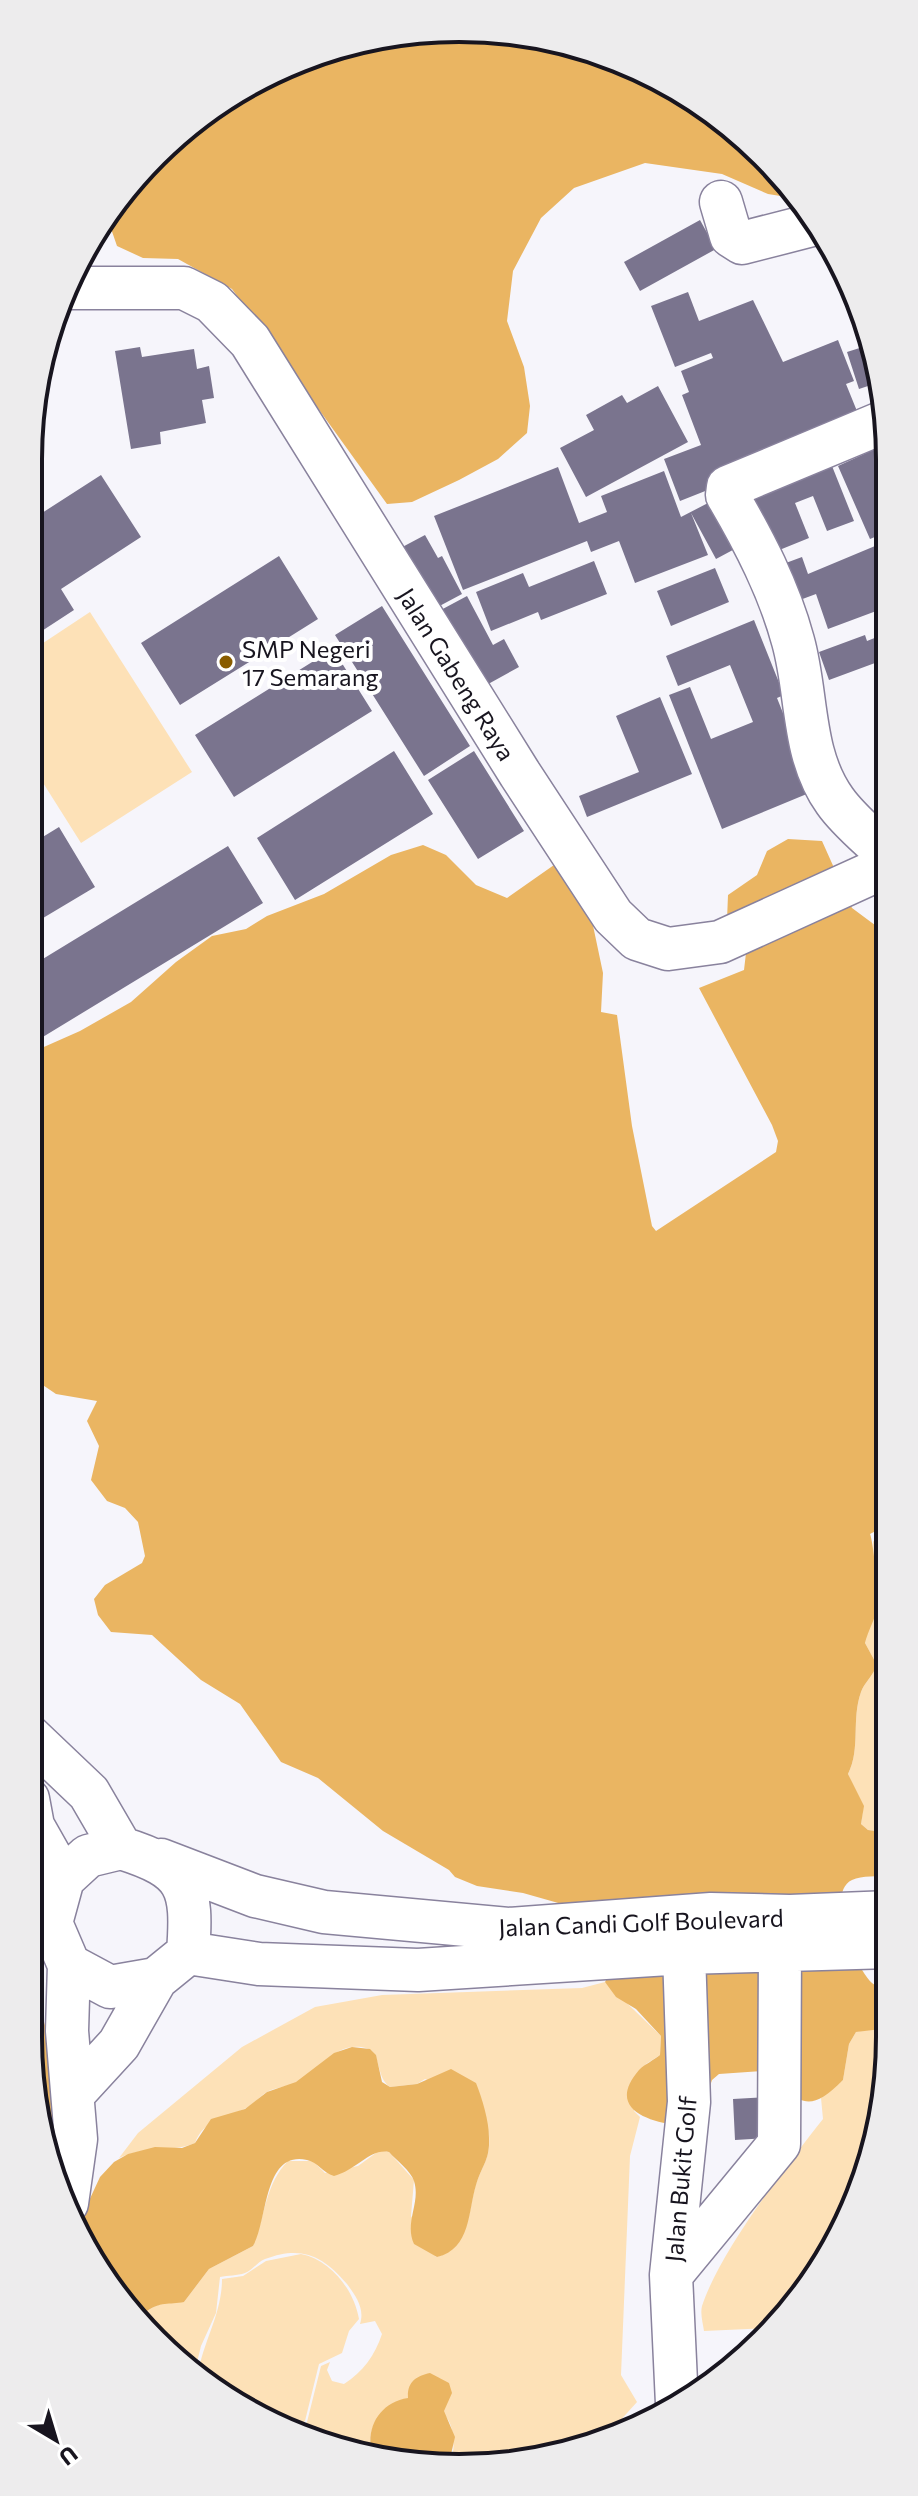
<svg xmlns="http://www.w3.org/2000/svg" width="918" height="2496" font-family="Commissioner,sans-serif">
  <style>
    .green { fill: #fde1b7 }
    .forest { fill: #eab562 }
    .building { fill: #7a748e }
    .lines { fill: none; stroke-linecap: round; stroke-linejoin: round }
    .minor-casing { stroke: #89829d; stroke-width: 45 }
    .minor { stroke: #fff; stroke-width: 42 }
    .poi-dot { fill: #895c00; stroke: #fff; stroke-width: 3 }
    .labels { text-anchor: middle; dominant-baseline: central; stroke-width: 8; stroke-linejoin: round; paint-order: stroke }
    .poi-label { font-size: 24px; fill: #18151f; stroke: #fff; text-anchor: start }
    .street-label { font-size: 24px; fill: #18151f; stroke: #fff }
    .rim { fill: none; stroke: #18151f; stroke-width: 4 }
  </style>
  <rect width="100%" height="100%" fill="#f6f5fb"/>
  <path class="green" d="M90,612l102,160 -111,71 -53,-84v-106z
    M873,1541l16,8 1,284 -22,-3 -7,-6 2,-14 -15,-36c13,-26 3,-54 13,-82 3,-9 12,-16 16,-27l-12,-22 9,-66z
    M605,1982l56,54 -1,19 -14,9 -12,47 6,6 -10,39 -9,219 16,27 -28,31 -65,27 -95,3c5,-10 5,-15 4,-26 -2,-28 -21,-30 -45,-39 -24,14 -44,24 -36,56l-73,-25 8,-7 14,-56 9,-4 -3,8 5,11 12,3c19,-12 31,-29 38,-50l-7,-13 -15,3c5,-15 -4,-28 -13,-40 -24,-28 -45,-39 -82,-25 -8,3 -12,11 -20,14 -8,3 -17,2 -25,4l-4,36 -15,33 -6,25 -52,-44 3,-15c13,-10 22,-10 38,-10l25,-33 44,-23c12,-29 12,-62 35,-85h25l12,12 33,-7 22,-16 9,2 25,28 -3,36 25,41c34,-8 32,-47 40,-73 6,-18 15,-27 13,-48 -1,-12 -7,-24 -8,-37l-56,-20 -8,5 -27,3c-15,-10 -8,-35 -24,-39 -29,-8 -47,22 -69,34 -9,5 -21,5 -30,10 -7,4 -12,11 -19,15 -20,11 -44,11 -53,36 -24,10 -47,2 -76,15l19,-25 104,-86 73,-40 67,-12 200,-7z
    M883,2026l7,2v9l-15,112 -74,150 -31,29 -66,3c-1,-8 -4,-17 -2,-25 18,-55 84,-140 121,-187l-2,-21 22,-18 6,-36 7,-12z
    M301,2254c30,6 53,36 58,65l-10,12 -7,22 -23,11 -14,57 -9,7 -52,-18 -46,-37c6,-33 24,-60 24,-94l21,-3 23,-15z"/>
  <path class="forest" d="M403,32l168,11 127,57 85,74 16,25 -31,-5 -46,-20 -77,-11 -71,25 -33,30 -28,53 -6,50 17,46 6,39 -3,27 -29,26 -39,21 -47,22 -25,2 -155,-215 -54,-30 -35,-1 -26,-12 -10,-29 10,-21 127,-110z
    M788,839l34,2 30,67 35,26 2,590 -19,10c3,6 9,63 8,71 -2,13 -10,25 -13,38l12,22c-4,11 -13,18 -16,27 -10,28 0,56 -13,82l16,32 -3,18 7,6 22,3v42c-12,2 -28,0 -38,5 -28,13 4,89 20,103 4,4 12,4 18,5v40l-34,4 -7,12 -6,36c-38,39 -45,18 -81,-9l-43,3 -7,6 -6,18 -30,27c-31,-4 -69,-18 -37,-55 6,-6 15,-10 21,-15l1,-19 -25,-27 -20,-12 -11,-15 35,-65 -25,-17 -32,10 -60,-17 -46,-7 -22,-9 -6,-7 -66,-39 -65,-53 -37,-16 -41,-58 -39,-24 -49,-45 -41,-3 -13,-17 -4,-16 11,-14 37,-22 3,-7 -7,-34 -13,-14 -18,-7 -16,-21 8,-34 -12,-25 10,-20 -41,-7 -28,-19v-321l52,-23 51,-29 45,-40 36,-26 34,-7 21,-13 57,-22 67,-39 32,-10 23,10 30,30 31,13 47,-33 37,51 12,57 -2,39 16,3 15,111 20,100 4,5 120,-79 2,-11 -6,-16 -73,-137 45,-18 2,-17 -19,-33 1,-25 29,-20 10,-24z
    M28,1962l35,131 -12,83 -23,-139z
    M352,2047l18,2 6,6 6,27 8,5 27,-3 34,-15 25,14c6,15 13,38 13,55 1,22 -7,27 -13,47 -8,26 -5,64 -39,72l-23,-13c-10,-22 7,-41 0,-63 -3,-10 -18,-21 -25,-29 -19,-4 -32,18 -55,24 -11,-3 -16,-14 -27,-16 -44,-10 -39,61 -54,86l-44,23 -25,33c-15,3 -24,-1 -38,10l-3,15 -8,-6 -32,-54 -3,-13 -19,-27v-9l19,-41 14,-15 14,-8 27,-7 27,1 13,-5 16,-24 34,-10 22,-17 29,-10 38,-29z
    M430,2373l19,10 3,10 -8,18 11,26 -6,26 -47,1 -30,-10c-7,-26 8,-52 36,-56 -1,-16 8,-22 22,-25z"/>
  <path class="building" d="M700,220l16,29 -76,42 -16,-29z
    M688,292l11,29 54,-21 30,62 55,-22 16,41 -8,3 15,37 -45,26 -136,54 -16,-42 37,-14 -19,-50 7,-3 -8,-21 32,-13 -2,-5 -36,14 -24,-61z
    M869,345l11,37 -21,7 -12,-37z
    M140,347l2,10 52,-8 3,20 12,-3 5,32 -12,2 4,23 -46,9 1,12 -30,5 -16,-98z
    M658,386l30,56 -102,55 -26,-49 34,-18 -8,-15 36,-20 5,8z
    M886,444l1,88 -17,7 -32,-73z
    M828,456l26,65 -27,10 -14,-35 -18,7 14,35 -37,15 -26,-65z
    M558,467l21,56 28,-11 -6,-16 63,-25 17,46 27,-14 8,15 11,-6 17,32 -28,15 -25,-46 17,42 -73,28 -16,-42 -28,11 -4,-11 -124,49 -29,-74z
    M101,475l40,62 -80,52 13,21 -46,30v-118z
    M425,535l13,23 4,-2 20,38 -30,16 -39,-58z
    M887,541v66l-59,22 -12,-35 -27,10 -14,-37 27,-10 6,17z
    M279,556l39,63 -138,86 -39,-62z
    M594,561l13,33 -66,26 -3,-8 -47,19 -15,-39 47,-19 6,14z
    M715,568l14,34 -58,24 -14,-35z
    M467,596l26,49 11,-6 15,28 -38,21 -42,-77z
    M382,606l88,140 -46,30 -89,-141z
    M754,620l30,75 -7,3 37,93 -92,38 -53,-134 21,-8 21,52 42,-17 -23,-57 -52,21 -12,-30z
    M887,633v62l-12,-32 -46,17 -10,-28 46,-17 2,6z
    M333,649l39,62 -138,86 -39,-62z
    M660,697l32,77 -105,43 -8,-21 60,-24 -23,-56z
    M394,751l39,63 -138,86 -38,-62z
    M474,751l50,80 -46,28 -50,-79z
    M59,827l36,60 -67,40v-81z
    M228,846l35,57 -235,143v-78z
    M767,2097l2,41 -34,2 -2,-41z"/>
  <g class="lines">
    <defs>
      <path id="minor" d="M721,202l10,34 11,7 74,-19
        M72,288h112l28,14 38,39 270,433 93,142 24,23 31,10 52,-7 167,-76
        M886,421l-158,66 -1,8c27,46 52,94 66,146 15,53 8,113 42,160 14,20 35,36 52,53
        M28,1735l61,58 32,55
        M28,1799l5,27 30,53
        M121,1848c67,21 72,38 67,105l-32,26 -46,8 -41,-22 -18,-42 12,-44 25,-23z
        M161,1860l94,36 69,16 186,17 201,-15 79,2 100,-4
        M188,1953l71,11 159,6 266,-17 206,-6
        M74,2093l45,-49 37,-65
        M67,2203l9,-64 -9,-108 2,-66
        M671,2275l108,-131 1,-195
        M677,2404l-6,-129 18,-173 -5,-149"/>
    </defs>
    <use href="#minor" class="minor-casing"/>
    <use href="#minor" class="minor"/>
  </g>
  <circle class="poi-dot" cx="226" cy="662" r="8"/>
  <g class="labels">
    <g class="poi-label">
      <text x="242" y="648">SMP Negeri<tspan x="242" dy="28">17 Semarang</tspan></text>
    </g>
    <g class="street-label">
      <text transform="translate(457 674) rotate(58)">Jalan Gabeng Raya</text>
      <text transform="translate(641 1922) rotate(-2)">Jalan Candi Golf Boulevard</text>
      <text transform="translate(680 2179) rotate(-85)">Jalan Bukit Golf</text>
    </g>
  </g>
  <path d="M0 0H918V2496H0ZM459 42H459A417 417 0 0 1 876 459V2037A417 417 0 0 1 459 2454H459A417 417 0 0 1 42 2037V459A417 417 0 0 1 459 42Z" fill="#edeced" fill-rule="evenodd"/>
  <path class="rim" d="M459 42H459A417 417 0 0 1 876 459V2037A417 417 0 0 1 459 2454H459A417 417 0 0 1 42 2037V459A417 417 0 0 1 459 42Z"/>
  <g transform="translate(56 2440) rotate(142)" stroke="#ffffff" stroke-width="6" paint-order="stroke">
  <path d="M0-6L14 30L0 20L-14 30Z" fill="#18151f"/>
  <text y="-12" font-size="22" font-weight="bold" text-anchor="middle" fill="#18151f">U</text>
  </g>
</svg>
